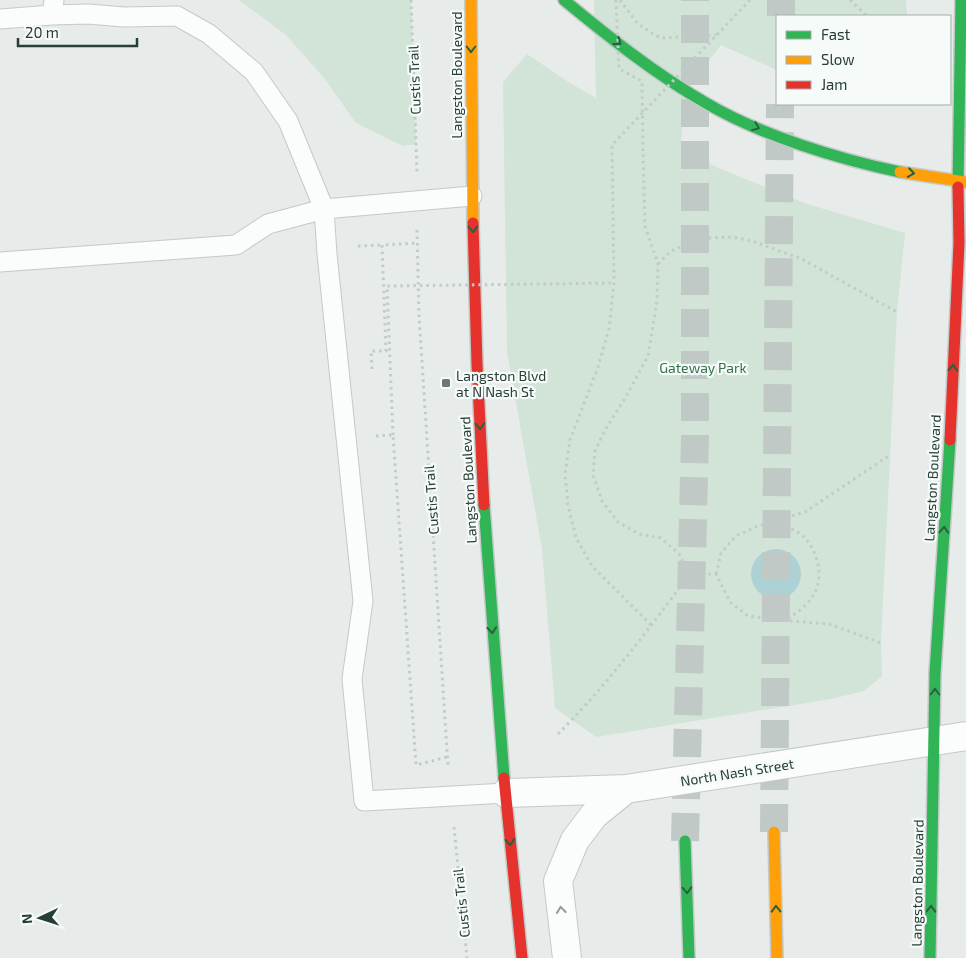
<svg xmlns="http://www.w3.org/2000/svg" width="966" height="958" font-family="'Exo 2',sans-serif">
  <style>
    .green { fill: #d2e3d7 }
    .water { fill: #acd2d6 }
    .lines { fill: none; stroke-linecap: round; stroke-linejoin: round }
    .highway-tunnel { stroke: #c0c9c6; stroke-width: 28; stroke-dasharray: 28 14; stroke-linecap: butt }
    .lane-casing { stroke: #c4c9c7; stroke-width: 21 }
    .street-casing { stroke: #c4c9c7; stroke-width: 30 }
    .fast-casing { stroke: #c3cac8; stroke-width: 14 }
    .slow-casing { stroke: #c3cac8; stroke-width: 14 }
    .jam-casing { stroke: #c3cac8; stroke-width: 14 }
    .path { stroke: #c3cbc7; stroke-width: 3; stroke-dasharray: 2.5 4; stroke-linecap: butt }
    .lane { stroke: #fbfcfc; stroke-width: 19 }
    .street { stroke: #fbfcfc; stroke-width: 28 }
    .fast { stroke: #30b455; stroke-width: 11 }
    .slow { stroke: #ff9f0a; stroke-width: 11 }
    .jam { stroke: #e5322d; stroke-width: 11 }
    .path-bridge { stroke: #c3cbc7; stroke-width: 3; stroke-dasharray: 2.5 4; stroke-linecap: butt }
    .oneway { stroke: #29613f }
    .oneway2 { stroke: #909d99 }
    .poi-dot { fill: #6a7b75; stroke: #f6faf8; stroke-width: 2 }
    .labels { text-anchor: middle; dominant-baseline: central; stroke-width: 4.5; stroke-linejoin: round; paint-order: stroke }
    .street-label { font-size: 14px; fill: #263e36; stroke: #f6faf8 }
    .park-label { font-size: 14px; fill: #337248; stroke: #f6faf8 }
    .poi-label { font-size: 14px; fill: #263e36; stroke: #f6faf8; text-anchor: start }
  </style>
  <rect width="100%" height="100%" fill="#e7ecea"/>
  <path class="green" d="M239,0h172l5,144 -13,2 -47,-23 -32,-45 -38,-43z
    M594,0h312l1,16h-130v54l-56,-25 -37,48 -3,54 35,20 91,37 98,29 -8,79 -16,331 1,33 -18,15 -33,8 -235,38 -41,-29 -13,-159 -35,-197 -4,-270 24,-28 43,29 26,15z"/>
  <path class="water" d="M751 574a25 25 0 1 1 50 0a25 25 0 1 1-50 0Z"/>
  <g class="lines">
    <path class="highway-tunnel" d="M781,16v-16
      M774,832l6,-728
      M685,841l10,-404v-437"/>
    <defs>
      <path id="lane" d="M54,0l-2,15 36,-1 36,3 53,-1 32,18 45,38 34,49 36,88 148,-13
        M0,19l52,-4
        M0,262l236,-17 32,-21 56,-15 3,45 36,347 -11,78 12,122 142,-8"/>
      <path id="street" d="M506,793l120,-4 340,-53
        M567,958l-9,-77 17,-41 19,-25 32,-26"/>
      <path id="fast" d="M564,0c45,37 91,74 142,103 54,32 132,56 194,69
        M958,187l3,-187
        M484,505l20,273
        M685,841l4,117
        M930,958l5,-285 15,-233"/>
      <path id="slow" d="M471,0l2,223
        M900,172l66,10
        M774,832l3,126"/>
      <path id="jam" d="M473,223l4,141 7,141
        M950,440l9,-197 -1,-56
        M504,778l18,180"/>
    </defs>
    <use href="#lane" class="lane-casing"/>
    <use href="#street" class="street-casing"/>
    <use href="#fast" class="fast-casing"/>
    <use href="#slow" class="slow-casing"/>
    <use href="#jam" class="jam-casing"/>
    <path class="path" d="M411,0l6,172
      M850,0l17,16
      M417,230l2,85 29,451
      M358,246l24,-1
      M658,264l13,-13 22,-9 14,-4 25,-1 20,4 50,18 95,53
      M372,369l-1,-18h15l-4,-106 35,-2
      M376,436l17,-1 23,330 31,-8
      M773,522c10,4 23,7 31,15 7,7 12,18 14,27 5,28 -10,42 -32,56
      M716,574l5,-21 15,-17 22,-10 47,-14 85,-57
      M689,575l27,-1 14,28 18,14 30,4 51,4 52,19
      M558,734c49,-49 90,-104 131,-159l-10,-21 -18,-16 -22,-4 -21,-12 -16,-21 -9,-26 2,-24 10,-21 22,-35 21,-39 9,-55 1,-37 -13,-38 -2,-74
      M454,827l13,131"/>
    <use href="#lane" class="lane"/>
    <use href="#street" class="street"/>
    <use href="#fast" class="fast"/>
    <use href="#slow" class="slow"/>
    <use href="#jam" class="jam"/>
    <path class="path-bridge" d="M616,0l3,69 23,12 1,71
      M620,0l17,23 13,9 11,6 55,-3
      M393,435l-6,-149 227,-3
      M651,625l-59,-59 -16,-28 -8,-33 -3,-31 5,-34 28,-73 11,-38 5,-46 -2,-138 138,-145"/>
  </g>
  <defs><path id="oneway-chevron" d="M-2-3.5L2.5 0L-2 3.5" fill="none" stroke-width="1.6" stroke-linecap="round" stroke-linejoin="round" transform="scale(1.25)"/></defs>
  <g class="oneway">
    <use href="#oneway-chevron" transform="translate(618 42) rotate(37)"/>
    <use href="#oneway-chevron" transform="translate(471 49) rotate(90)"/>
    <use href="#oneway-chevron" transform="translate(756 127) rotate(22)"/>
    <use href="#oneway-chevron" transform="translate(911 173) rotate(9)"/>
    <use href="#oneway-chevron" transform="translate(473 229) rotate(88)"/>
    <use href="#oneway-chevron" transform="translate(953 368) rotate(-87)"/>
    <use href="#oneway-chevron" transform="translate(480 426) rotate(87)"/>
    <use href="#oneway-chevron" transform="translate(944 530) rotate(-86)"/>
    <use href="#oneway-chevron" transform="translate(492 630) rotate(86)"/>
    <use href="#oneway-chevron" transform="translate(935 692) rotate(-90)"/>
    <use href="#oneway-chevron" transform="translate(510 842) rotate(85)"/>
    <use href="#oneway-chevron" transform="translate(687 890) rotate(88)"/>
    <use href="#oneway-chevron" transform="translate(776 909) rotate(-91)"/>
    <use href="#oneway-chevron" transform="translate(931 909) rotate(-89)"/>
  </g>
  <use class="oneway2" href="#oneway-chevron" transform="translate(561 910) rotate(-96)"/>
  <rect class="poi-dot" x="441" y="378" width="10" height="10" rx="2.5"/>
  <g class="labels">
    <g class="street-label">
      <text transform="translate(456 75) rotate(-90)">Langston Boulevard</text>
      <text transform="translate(414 80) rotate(-92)">Custis Trail</text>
      <text transform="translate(932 478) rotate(-87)">Langston Boulevard</text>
      <text transform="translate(468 480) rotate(-93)">Langston Boulevard</text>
      <text transform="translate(431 500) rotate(-94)">Custis Trail</text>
      <text transform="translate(737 772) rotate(-9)">North Nash Street</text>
      <text transform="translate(917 883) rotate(-89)">Langston Boulevard</text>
      <text transform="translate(461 903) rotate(-96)">Custis Trail</text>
    </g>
    <g class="park-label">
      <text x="703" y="367">Gateway Park</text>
    </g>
    <g class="poi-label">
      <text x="456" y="375">Langston Blvd<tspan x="456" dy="16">at N Nash St</tspan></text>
    </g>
  </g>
  <rect x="776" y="15" width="175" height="90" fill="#f6faf8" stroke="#a3afaa"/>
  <rect x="786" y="31" width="25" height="8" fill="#30b455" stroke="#a3afaa"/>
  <text x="821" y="40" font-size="15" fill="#263e36">Fast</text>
  <rect x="786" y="56" width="25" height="8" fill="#ff9f0a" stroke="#a3afaa"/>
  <text x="821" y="65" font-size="15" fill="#263e36">Slow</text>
  <rect x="786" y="81" width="25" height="8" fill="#e5322d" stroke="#a3afaa"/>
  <text x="821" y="90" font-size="15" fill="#263e36">Jam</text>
  <g transform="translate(40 918) rotate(266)" stroke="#f6faf8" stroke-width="4" paint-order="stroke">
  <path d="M0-4L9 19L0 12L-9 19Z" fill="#263e36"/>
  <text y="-8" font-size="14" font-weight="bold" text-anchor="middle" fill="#263e36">N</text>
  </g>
  <path d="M18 38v8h119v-8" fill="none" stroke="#263e36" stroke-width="2.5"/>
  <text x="25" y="38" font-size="15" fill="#263e36" stroke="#f6faf8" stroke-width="4" paint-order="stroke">20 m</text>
</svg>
